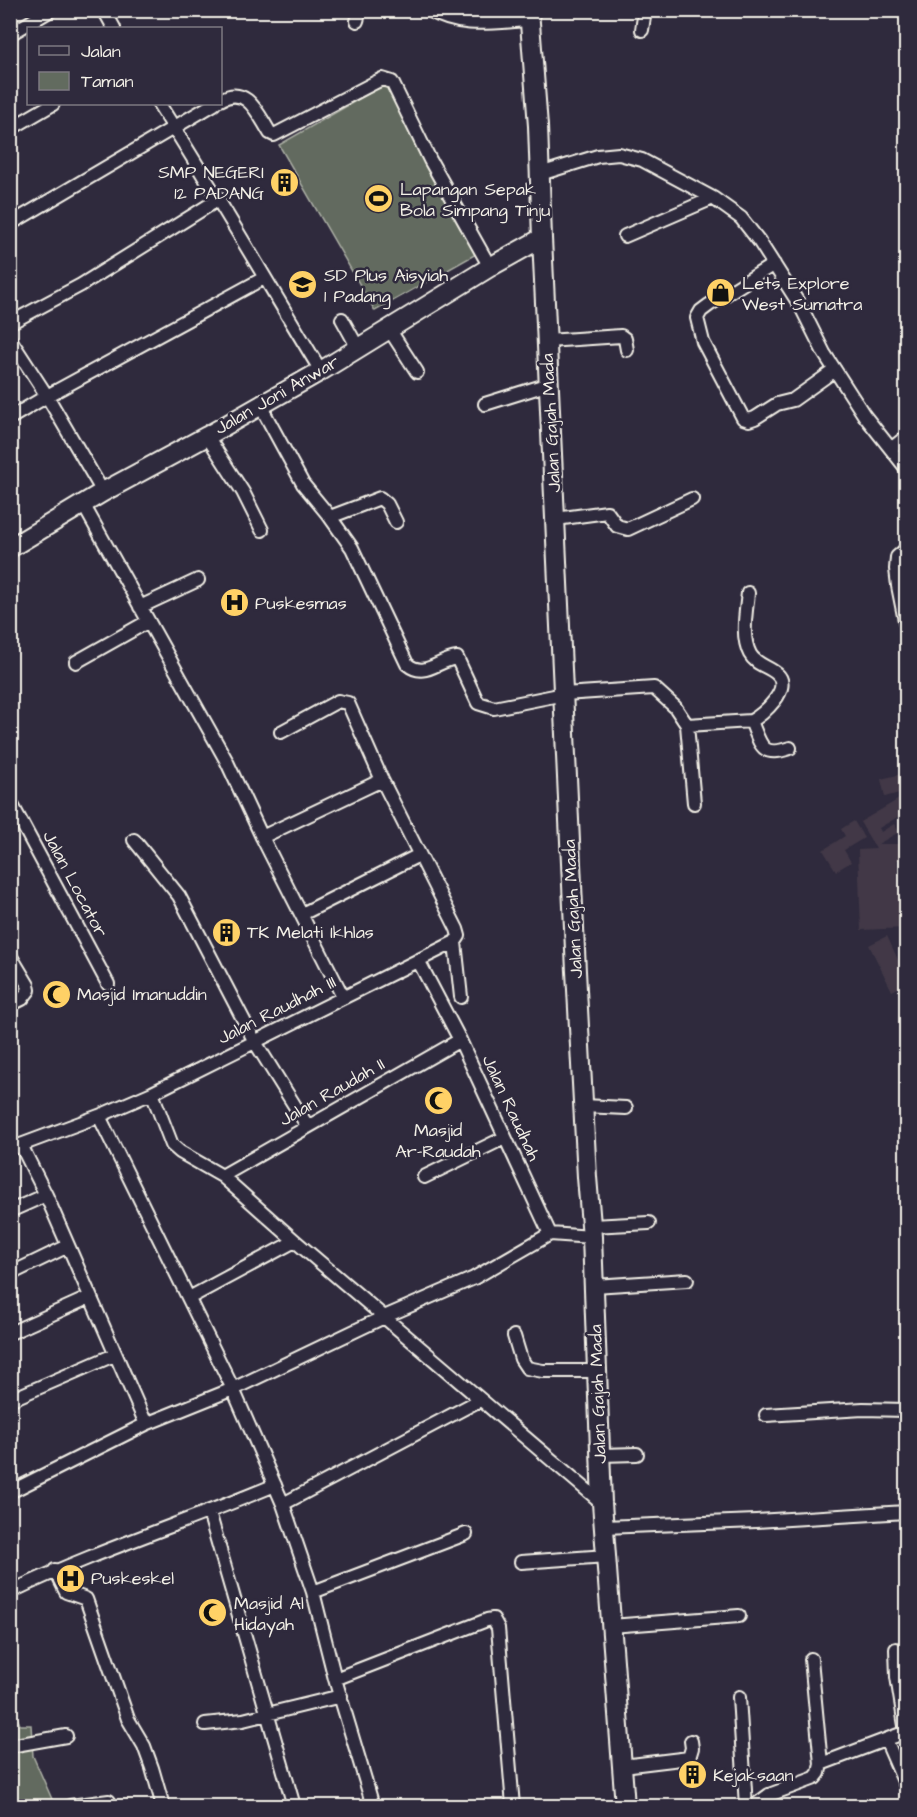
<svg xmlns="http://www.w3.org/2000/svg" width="917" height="1817" font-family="'Architects Daughter',sans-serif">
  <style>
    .built { fill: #423947 }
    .green { fill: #626b5f; stroke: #abaea4; stroke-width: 1.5 }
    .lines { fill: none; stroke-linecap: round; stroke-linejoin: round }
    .minor-casing { stroke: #f4f1e8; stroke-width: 16 }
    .secondary-casing { stroke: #f4f1e8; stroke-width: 22 }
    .minor { stroke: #2f2a3d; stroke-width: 12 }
    .secondary { stroke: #2f2a3d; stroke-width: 18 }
    .labels { text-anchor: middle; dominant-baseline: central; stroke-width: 5; stroke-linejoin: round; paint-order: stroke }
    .poi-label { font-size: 18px; fill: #f4f1e8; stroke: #2f2a3d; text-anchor: start }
    .street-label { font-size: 18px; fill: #f4f1e8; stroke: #2f2a3d }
  </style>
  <rect width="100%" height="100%" fill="#2f2a3d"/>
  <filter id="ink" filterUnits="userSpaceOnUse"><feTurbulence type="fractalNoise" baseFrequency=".0167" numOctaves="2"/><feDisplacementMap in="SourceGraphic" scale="12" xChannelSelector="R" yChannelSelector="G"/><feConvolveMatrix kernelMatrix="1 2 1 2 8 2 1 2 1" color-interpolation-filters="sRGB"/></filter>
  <g filter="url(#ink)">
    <path class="built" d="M906,773v18l-21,6 -4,-18z
      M906,795v17l-27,16 2,4 13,-8 5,8 -21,12h28v15l-9,1 2,51h7v17l-45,2 -3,-80 18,-1 -16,-27z
      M854,821l10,17 -20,12 7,12 -15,9 -13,-21 22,-14 -4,-7z
      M887,936l19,41v7l-14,7 -23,-46z"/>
    <path class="green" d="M385,84l93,169 -103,58 -96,-166z
      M10,1699l10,26h11l2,31 22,50h-44z"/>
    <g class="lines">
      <defs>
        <path id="minor" d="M104,10l10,18
          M429,10c32,19 65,12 100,10
          M357,21l3,-11
          M642,30l3,-20
          M10,34l41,-24
          M220,100c27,-16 38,14 50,33l4,2 100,-52 8,-4 10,3 38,78 60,107
          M159,104c56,88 108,178 162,267
          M10,129l43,-25
          M540,174l58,-18 21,-2 23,6 71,38 28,20 18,23 42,66 23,46 40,62 42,53
          M10,224l204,-120
          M625,236l88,-38
          M774,264l-65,41 -8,6 -4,7 6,24 40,76 6,2 6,-2 22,-14 16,-4 42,-30
          M342,319l16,29
          M10,323l71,-38 138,-86
          M389,329l28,43
          M10,339l37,57 56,96
          M547,341l74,-5 4,3 2,11
          M485,404l64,-20
          M260,405l43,79 27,33 22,31 55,116c18,15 30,-4 50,-6l21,45 16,5 70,-14 90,-6 21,19 12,18 7,78
          M10,418l37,-22 217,-118
          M207,436l36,56 19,38
          M891,449l15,-12
          M83,504l143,256 36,77 81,160
          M330,517l50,-19 7,6 9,18
          M556,519l51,-7 10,14 11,3 64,-30
          M906,549l-9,8 -1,12 2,17 8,40
          M748,593c-2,19 -7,44 2,61 6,11 18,12 27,20 16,14 -14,41 -26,47
          M140,607l58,-27
          M76,662l71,-40
          M687,725l64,-4c10,24 10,37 39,27
          M10,801l98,183
          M262,837l120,-57
          M134,840l45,56 76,146 53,85
          M302,914l117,-59
          M455,942l6,55
          M10,955l18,30 1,5 -7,9 -12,6
          M418,960l42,80 90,194 42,3
          M152,1093l20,52 8,7 42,24 73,65 307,262
          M583,1106l43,2
          M99,1116l134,273 50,115 30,88 22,87 38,127
          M21,1145l25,50 100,229
          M10,1149l89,-33 53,-23 303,-151 4,-6 -2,-7 -75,-149 -34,-77 -10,-2 -57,31
          M222,1176l238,-136
          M424,1177l80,-39
          M10,1211l36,-16
          M592,1226l57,-3
          M10,1274l58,-28
          M594,1286l93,-6
          M189,1298l106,-57
          M10,1333l80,-36
          M514,1336l7,23 6,9 16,3h55
          M10,1400l104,-45
          M766,1415l97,-6 43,1
          M601,1455l36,-1
          M10,1492l136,-68 87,-35 151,-72 90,-39 76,-44
          M283,1504l197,-104
          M209,1512l85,294
          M604,1527l152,-6 150,-9
          M521,1562l86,-6
          M55,1570l11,22 20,7 42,120 16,27 8,22 11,38
          M10,1592c86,-41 177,-70 265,-107
          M313,1592l153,-58
          M611,1626l128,-10
          M896,1649l1,28 9,55
          M811,1659l10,105
          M335,1679l152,-59 6,-1 5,9 15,178
          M739,1697l7,109
          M205,1724l38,-4 98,-24
          M886,1740l20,46
          M10,1746l56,-10
          M623,1766l66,-8 3,-10 -1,-7
          M70,1806l39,-5
          M754,1806l15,-11 46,-17 4,-5 2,-9 85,-32"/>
        <path id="secondary" d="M529,10l9,116 4,112 34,733 11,206 5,60 10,266 23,303
          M10,548l93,-56 104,-56 114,-65 169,-104 52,-29"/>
      </defs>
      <use href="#minor" class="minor-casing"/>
      <use href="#secondary" class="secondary-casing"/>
      <use href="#minor" class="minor"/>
      <use href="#secondary" class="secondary"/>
    </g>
  </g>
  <defs>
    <symbol id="building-disc" viewBox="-11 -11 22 22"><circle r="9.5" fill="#ffd166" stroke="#2f2a3d"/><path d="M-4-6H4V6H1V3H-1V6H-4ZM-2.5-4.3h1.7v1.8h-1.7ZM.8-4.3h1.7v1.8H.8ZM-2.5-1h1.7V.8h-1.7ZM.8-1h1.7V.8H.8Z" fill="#111"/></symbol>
    <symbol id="stadium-disc" viewBox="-11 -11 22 22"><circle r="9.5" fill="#ffd166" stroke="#2f2a3d"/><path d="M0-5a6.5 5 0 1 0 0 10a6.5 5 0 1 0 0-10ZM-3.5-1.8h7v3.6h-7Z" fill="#111"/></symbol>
    <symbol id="school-disc" viewBox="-11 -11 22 22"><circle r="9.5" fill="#ffd166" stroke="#2f2a3d"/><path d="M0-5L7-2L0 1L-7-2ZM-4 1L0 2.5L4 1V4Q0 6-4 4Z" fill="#111"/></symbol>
    <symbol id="shop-disc" viewBox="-11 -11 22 22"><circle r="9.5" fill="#ffd166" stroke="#2f2a3d"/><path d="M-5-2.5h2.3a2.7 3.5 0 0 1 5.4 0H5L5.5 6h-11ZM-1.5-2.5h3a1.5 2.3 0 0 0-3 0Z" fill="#111"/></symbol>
    <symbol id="hospital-disc" viewBox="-11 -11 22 22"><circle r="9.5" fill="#ffd166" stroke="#2f2a3d"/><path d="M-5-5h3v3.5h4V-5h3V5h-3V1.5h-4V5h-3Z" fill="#111"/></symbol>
    <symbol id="mosque-disc" viewBox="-11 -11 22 22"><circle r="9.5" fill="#ffd166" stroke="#2f2a3d"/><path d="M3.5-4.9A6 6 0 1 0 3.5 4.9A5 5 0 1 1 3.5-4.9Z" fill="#111"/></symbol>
  </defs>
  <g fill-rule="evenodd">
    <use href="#building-disc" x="268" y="166" width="33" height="33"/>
    <use href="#stadium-disc" x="362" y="182" width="33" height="33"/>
    <use href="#school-disc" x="286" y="268" width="33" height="33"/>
    <use href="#shop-disc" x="704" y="276" width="33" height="33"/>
    <use href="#hospital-disc" x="218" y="586" width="33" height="33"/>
    <use href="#building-disc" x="210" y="916" width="33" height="33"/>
    <use href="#mosque-disc" x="40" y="978" width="33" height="33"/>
    <use href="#mosque-disc" x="422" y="1084" width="33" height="33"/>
    <use href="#hospital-disc" x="54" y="1562" width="33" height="33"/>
    <use href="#mosque-disc" x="196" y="1596" width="33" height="33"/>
    <use href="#building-disc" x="676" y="1758" width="33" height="33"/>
  </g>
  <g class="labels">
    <g class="poi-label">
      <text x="264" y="172" text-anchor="end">SMP NEGERI<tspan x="264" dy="21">12 PADANG</tspan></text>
      <text x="400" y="189">Lapangan Sepak<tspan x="400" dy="21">Bola Simpang Tinju</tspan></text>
      <text x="324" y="275">SD Plus Aisyiah<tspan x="324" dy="21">1 Padang</tspan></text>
      <text x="742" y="283">Lets Explore<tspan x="742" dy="21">West Sumatra</tspan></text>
      <text x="255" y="603">Puskesmas</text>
      <text x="247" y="932">TK Melati Ikhlas</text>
      <text x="77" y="994">Masjid Imanuddin</text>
      <text x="438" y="1130" text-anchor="middle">Masjid<tspan x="438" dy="21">Ar-Raudah</tspan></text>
      <text x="91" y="1578">Puskeskel</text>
      <text x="234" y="1603">Masjid Al<tspan x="234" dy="21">Hidayah</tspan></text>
      <text x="713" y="1775">Kejaksaan</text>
    </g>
    <g class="street-label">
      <text transform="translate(277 395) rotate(-30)">Jalan Joni Anwar</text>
      <text transform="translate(551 423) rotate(-93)">Jalan Gajah Mada</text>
      <text transform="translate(75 884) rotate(62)">Jalan Locator</text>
      <text transform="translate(573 909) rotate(-93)">Jalan Gajah Mada</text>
      <text transform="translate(277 1010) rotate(-27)">Jalan Raudhah III</text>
      <text transform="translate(332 1092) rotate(-30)">Jalan Raudah II</text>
      <text transform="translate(511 1108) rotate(65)">Jalan Raudhah</text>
      <text transform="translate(598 1394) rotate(-92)">Jalan Gajah Mada</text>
    </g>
  </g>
  <rect width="917" height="1817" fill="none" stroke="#2f2a3d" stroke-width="36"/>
  <rect x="18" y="18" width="881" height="1781" fill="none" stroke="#f4f1e8" stroke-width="2" filter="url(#ink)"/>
  <rect x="27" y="27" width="195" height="78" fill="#2f2a3d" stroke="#7e7a81" stroke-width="1.5"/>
  <rect x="39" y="46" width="30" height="9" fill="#2f2a3d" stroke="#7e7a81" stroke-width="1.5"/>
  <text x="81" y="57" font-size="18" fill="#f4f1e8">Jalan</text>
  <rect x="39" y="72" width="30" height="18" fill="#626b5f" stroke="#7e7a81" stroke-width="1.5"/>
  <text x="81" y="87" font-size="18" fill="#f4f1e8">Taman</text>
</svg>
